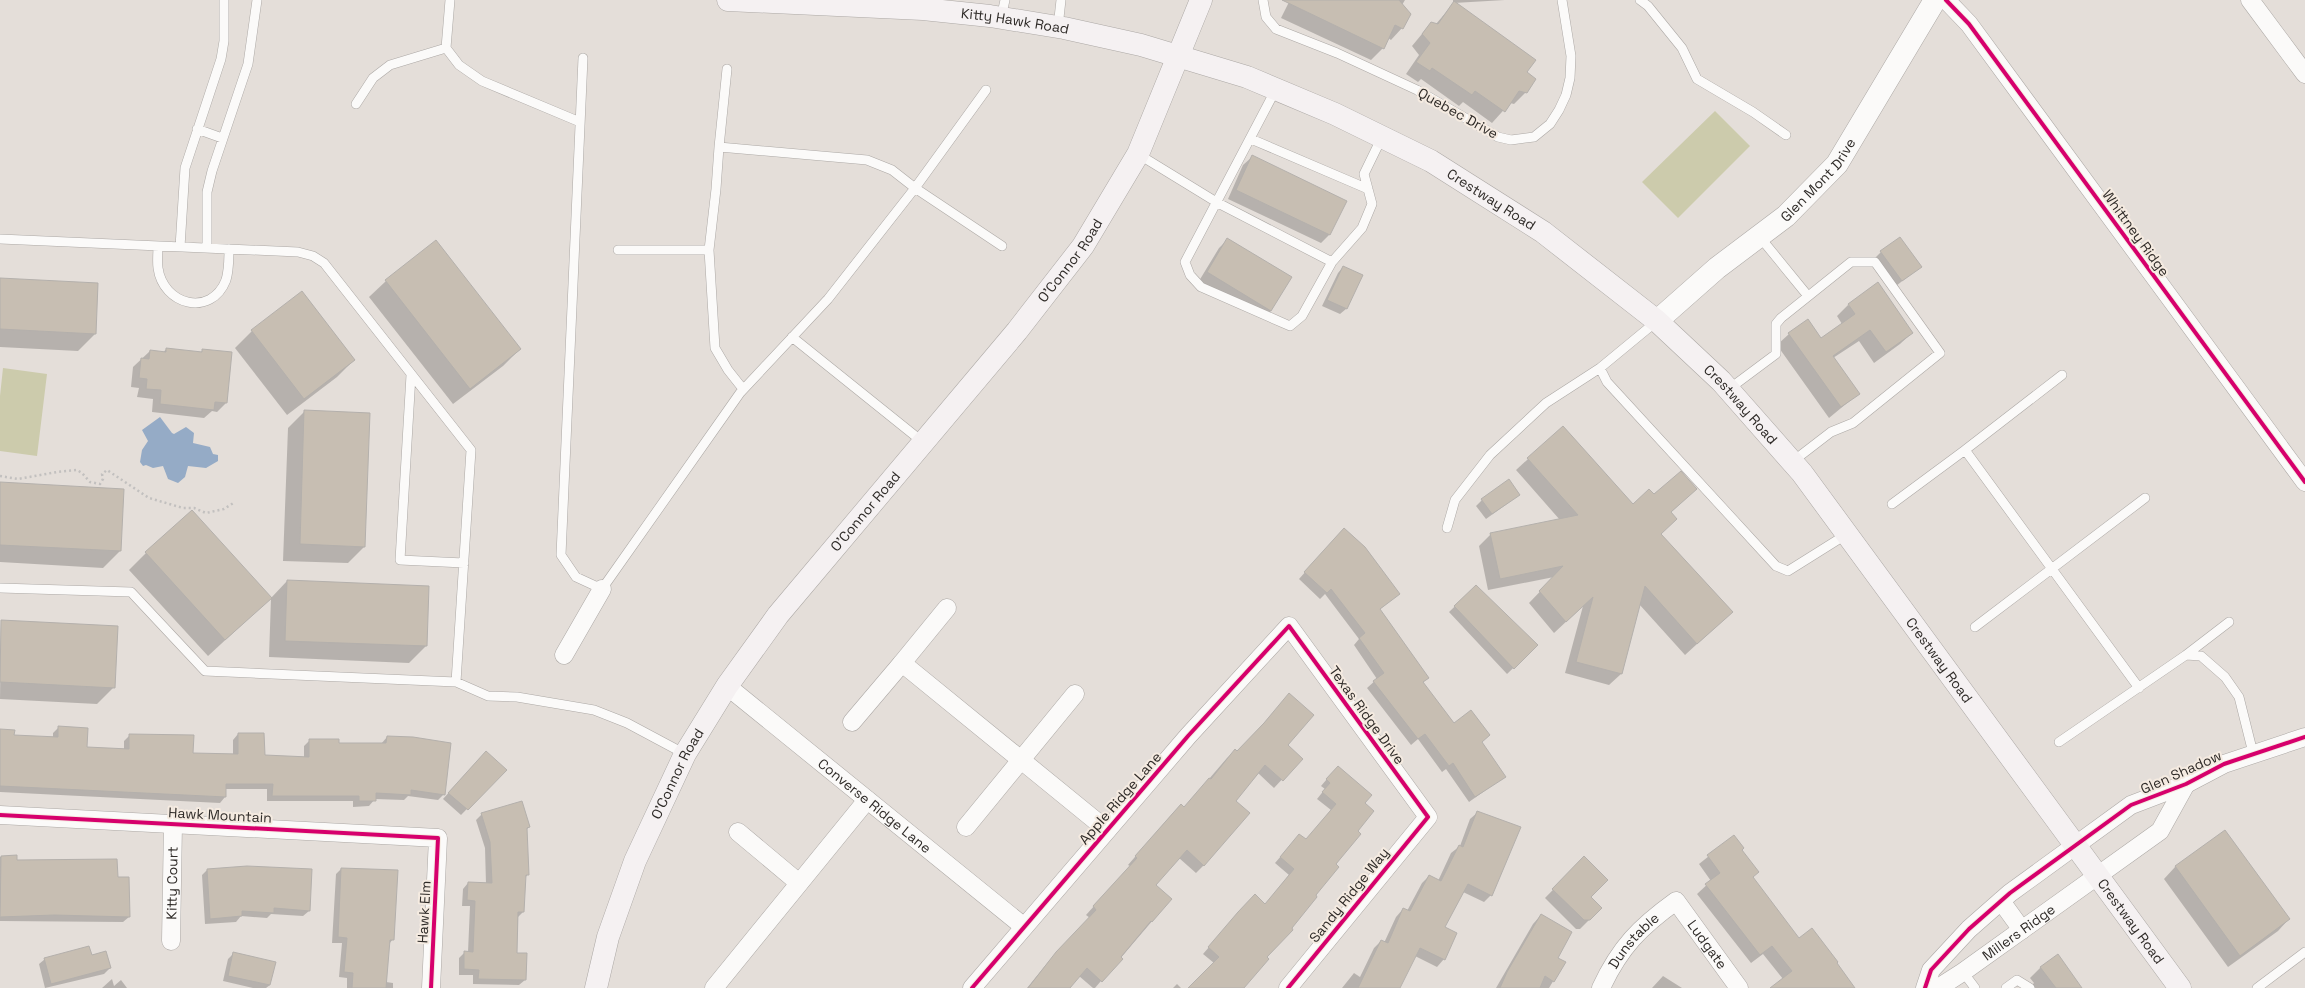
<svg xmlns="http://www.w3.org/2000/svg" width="2305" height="988" font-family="'Space Grotesk',sans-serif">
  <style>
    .green { fill: #cccbac }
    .water { fill: #95abc6 }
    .shadow { fill: #0003 }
    .building { fill: #c7beb2; stroke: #b4b0ac }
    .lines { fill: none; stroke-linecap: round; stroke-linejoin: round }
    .service-casing { stroke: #aca8a5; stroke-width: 10 }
    .minor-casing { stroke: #aca8a5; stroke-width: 19 }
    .tertiary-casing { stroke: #aca8a5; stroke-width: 23 }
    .secondary-casing { stroke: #aca8a5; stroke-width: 23 }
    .path { stroke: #c2c0bf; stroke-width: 2.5; stroke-dasharray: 2 3; stroke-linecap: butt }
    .service { stroke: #fbfaf9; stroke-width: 9 }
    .minor { stroke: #fbfaf9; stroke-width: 18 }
    .tertiary { stroke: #fbfaf9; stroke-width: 22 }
    .secondary { stroke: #f5f1f2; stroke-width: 22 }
    .cycleway-casing { stroke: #f5ebe1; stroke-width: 6 }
    .cycleway { stroke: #d6006c; stroke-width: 4 }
    .labels { text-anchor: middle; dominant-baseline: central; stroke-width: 4; stroke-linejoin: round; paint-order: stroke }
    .street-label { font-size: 14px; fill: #2f2b28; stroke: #f5ebe1 }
  </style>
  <rect width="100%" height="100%" fill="#e4ded9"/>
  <path class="green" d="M1715,111l35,35 -72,72 -36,-36z
    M3,368l44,6 -10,82 -37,-5v-55z"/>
  <path class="water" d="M160,417l12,16 2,1 12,-7 8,6 -1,10 17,4 3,7 5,1v6l-12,7 -18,-2 -3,11 -7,6 -10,-4 -5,-13 -10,2 -7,-3 -3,1 -3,-4 2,-12 6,-9 -6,-11z"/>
  <path class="shadow" d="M1290,0h115l-3,5v23l-11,12 -3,-2 -5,10 -12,12 -90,-42z
    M1453,0h52l-51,3 72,70v19l-12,12 -4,-1 -18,20 -29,-21 -4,4 -38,-27 -3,3 -12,-8 13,-19 -7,-9 19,-23 5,1 17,-20z
    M1252,157l78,77 -9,9 -93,-44 15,-34z
    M1228,239l43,72 -9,8 -63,-38 20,-33z
    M1881,252l39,15 -24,19 -21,-28z
    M1343,267l18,9 -15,33 -6,5 -18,-8 16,-33z
    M0,279l95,55 -17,17 -78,-4z
    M386,281l134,68 -17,17 -50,38 -84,-107z
    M302,293l52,67 -17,17 -50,38 -52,-67 17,-17z
    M1848,305l64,28 -12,11 -26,19 -15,-22 -26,17 25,36 -29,24 -52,-73 12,-11 32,5 21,-15 -5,-8z
    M166,349l34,4 3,-3 23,53 -9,9 -5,-1 -8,7 -52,-6 1,-13 -16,-2 2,-9 -8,-1 2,-20 17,-16 13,2z
    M305,411l59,136 -16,16 -65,-2 5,-133z
    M1563,427l70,79 21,-10 42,-7 -26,24 -10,21 72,78 -47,43 -46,-51 -18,70 -12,11 -44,-12 18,-67 -29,27 -25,-30 25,-26 -66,13 -9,-44 12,-12 69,-14 -44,-50z
    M0,483l123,7 -3,61 -17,17 -103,-6z
    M1519,495l-33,24 -10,-13 6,-6z
    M1338,535l60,59 -19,16 49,68 -6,5 32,41 35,11 -8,7 23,35 -35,25 -23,-33 -4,3 -24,-33 -7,6 -44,-57 10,-9 -23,-34 5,-6 -34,-45 -5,5 -21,-20z
    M146,553l125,45 -63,58 -79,-86z
    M287,581l139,65 -17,17 -140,-6 2,-59z
    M1476,586l61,59 -30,29 -58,-62z
    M1,621l113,66 -17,17 -97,-5z
    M1289,695l-2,51 14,13 -27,29 -16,-15 -23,28 -31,64 -8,8 -17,-15 -25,27 17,14 -76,89h-2l-14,-12 -10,12h-42l22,-27 41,-43 -4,-3 44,-49 -2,-1 45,-52 8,-8 3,3 43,-50 8,-7 2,1 19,-20z
    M59,727l27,21 38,2v-9l6,-6 62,19 41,1v-15l5,-6 26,22 40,1v-11l6,-6 28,5 43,-1 6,-7 57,57 -6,6 -30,-4 -4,4 -29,-1 -6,7 -16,1v-6h-86v-12h-42v8l-5,6 -220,-11v-62l13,6 40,2v-5z
    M480,758l25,12 -44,45 -18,-16z
    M1332,773l32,31 -8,27 -22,34 -93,123h-52l25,-25 -11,-9 46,-53 16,4 24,-30 -14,-12 19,-22 12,-1 25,-30 -14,-11 8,-10 -4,-3z
    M1478,812l13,83 -7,7 -21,-10 -20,35 1,32 -7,8 -22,-11 -16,32h-57l12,-15 6,4 14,-29 7,-7 3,2 12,-26 7,-8 4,2 15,-28 7,-7 9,5 13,-28 9,-7 10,-27z
    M482,814l47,13 -3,3 2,44 -3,4 -2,34 -5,5 -2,37 9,26 -6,5 -46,-1v-9h-14v-17l6,-6h3l2,-46h-8l1,-17 5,-6 18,1 -1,-36 -9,-28z
    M2225,831l64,88 -11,12 -50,36 -64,-88 11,-12z
    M1734,836l18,42 47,62 37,23 18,25h-81l10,-9 -20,-25 -12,9 -54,-69 14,-13 -12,-17z
    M16,856v5l101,17 12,39 -6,5 -123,-1v-64z
    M1584,858l6,39 11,11 -21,21h-4l-31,-31z
    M341,869l52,70 -4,5 -3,38 7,1v5h-46v-10l-8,-1 3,-34h-10l4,-69z
    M207,870l102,41 -6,5 -32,-2 -4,4 -26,-2 -5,6 -31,2 -3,-49z
    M1541,915l16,43 7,5 -15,25h-53l37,-64z
    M234,953l36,32 -4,3h-13l-30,-7 5,-22z
    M91,956l19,12 -6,6 -59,14 -6,-24 6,-5z
    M2041,967l40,21h-52l5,-5 -4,-5z
    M1663,976l19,12h-30z
    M112,979l2,7 7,-6 6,8h-25z
    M1177,984l4,4h-8z"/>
  <path class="building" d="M1282,0h117l12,14 -8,15 -8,-4 -11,24z
    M1454,1l82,59 -9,12 9,7 -9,14 -8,-2 -14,21 -30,-21 -3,4 -40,-27 -2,3 -14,-9 14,-19 -8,-9 9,-12 7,2z
    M1252,155l95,46 -17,34 -94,-45z
    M1900,237l22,30 -20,14 -22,-30z
    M1227,238l65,39 -21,34 -64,-39z
    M436,240l85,109 -51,40 -85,-109z
    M1343,266l20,9 -16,34 -20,-9z
    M0,278l98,5 -2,51 -96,-5z
    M1878,282l35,51 -27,19 -16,-22 -37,26 27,38 -19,13 -53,-74 20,-14 13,19 34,-24 -7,-10z
    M302,291l53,69 -51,39 -53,-69z
    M166,348l36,4v-3l30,3 -5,51 -12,-1 -1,8 -54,-6 1,-14 -15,-1 1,-10 -8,-1 2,-20 8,1 1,-9 16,2z
    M304,410l66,3 -5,134 -65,-3z
    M1563,426l70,78 16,-15 5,5 27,-23 16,18 -26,23 6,7 -16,15 72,78 -36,32 -52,-58 -23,88 -46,-12 17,-65 -27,25 -27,-31 24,-25 -63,13 -10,-46 88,-18 -51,-57z
    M1509,479l11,16 -28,19 -11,-15z
    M0,482l124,7 -3,62 -121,-6z
    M192,510l80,88 -47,42 -80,-88z
    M1344,528l21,19 35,47 -20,15 49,69 -6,4 31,41 17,-13 19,25 -8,7 24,35 -31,20 -22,-34 -4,3 -24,-32 -7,5 -45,-58 11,-8 -25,-35 6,-5 -34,-44 -4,4 -23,-21z
    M287,580l142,6 -2,60 -142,-5z
    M1476,585l62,60 -24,24 -60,-63z
    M1,620l117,6 -3,62 -115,-6z
    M1289,693l25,22 -26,30 15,14 -20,22 -18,-16 -29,36 14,12 -46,53 -17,-16 -31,35 16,14 -20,23 -1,-1 -30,36 2,2 -21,23 -15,-14 -17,20h-42l28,-36 40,-42 -3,-4 44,-48 -2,-2 46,-52 3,3 25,-29 2,1 24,-30 2,2 27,-28z
    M58,726l30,2 -1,19 42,2v-15l65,1 -1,18 45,1v-21h26l1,22 44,2v-18h30v4h47l1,-7 26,1 38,6 -6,52 -34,-5v5l-35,-2v8h-17v-5h-87l1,-12h-47v13l-226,-11v-57l15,1 -1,5 44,2z
    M486,751l21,19 -39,40 -20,-17z
    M1338,766l34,29 -7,8 9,8 -16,20 3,3 -25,30 3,3 -23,28 1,2 -25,31 1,2 -26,27 2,2 -25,29h-56l31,-31 -11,-10 30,-35 17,-18 10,10 29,-35 -14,-12 19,-23 7,5 30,-35 -14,-12 8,-9 -4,-4z
    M522,801l8,26 -3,1 2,47h-3l-2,37h-6l-1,41h10l-1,27 -48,-1 1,-9 -15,-1v-18l9,1 2,-51 -8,-1 1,-18 24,1 -2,-41 -9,-29z
    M1477,811l44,16 -29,69 -24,-12 -23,43 12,6 -12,27 -25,-12 -20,40h-42l23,-48 7,3 15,-35 7,3 19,-36 12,6 18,-36 4,2z
    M2225,830l65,89 -50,37 -65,-90z
    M1734,835l10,13 -2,2 17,22 -6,5 46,61 13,-10 26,34 -1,1 18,25h-85l22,-17 -20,-25 -12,9 -55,-71 15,-11 -13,-18z
    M17,855v5l100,-1 1,18h11l1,40 -76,-2 -54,2 1,-61z
    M1584,856l24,24 -17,17 11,11 -12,12h-6l-32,-31z
    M247,866l65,3 -2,42 -36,-3v5l-32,-2v5l-32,3 -3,-50z
    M341,868l57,2 -4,70h-4l-4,48h-34l1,-15 -9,-1 3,-34 -9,-1z
    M1541,914l31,18 -14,26 8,4 -12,20 -9,-6 -5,12h-40l7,-16z
    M89,946l3,9 14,-4 5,17 -60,16 -7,-26z
    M233,952l43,10 -6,23 -42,-9z
    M2058,954l24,34h-26l-16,-21z"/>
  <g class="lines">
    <defs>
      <path id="service" d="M450,0l-4,48 13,17 23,16 98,41
        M1263,0l3,17 10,12 61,24 80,37 81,47 13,3 23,-3 16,-13 9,-14 7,-15 4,-17 1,-22 -9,-56
        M1640,0l8,6 34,42 15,31 56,33 33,23
        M1001,18l4,-18
        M1058,27l3,-27
        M583,58l-22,497 15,22 26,12 138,-196 88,-94 87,-111 -23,-18 -25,-10 -148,-13 -3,42 -7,61h-91
        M1276,89l-91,173 5,13 11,12 89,39 12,-10 30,-54
        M986,90l-71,98 87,58
        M356,104l17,-26 17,-13 56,-17
        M197,129l25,9
        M1251,139l117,50
        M719,147l8,-78
        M1138,154l80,49 114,59 30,-34 10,-24 -8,-30 18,-37
        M1759,236l49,60
        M0,239l298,13 15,4 11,7 147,187 -15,232
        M158,246c0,7 -1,15 0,22 5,37 53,50 68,12 3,-10 3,-21 3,-31
        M180,247l5,-79 36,-109 3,-18v-41
        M207,248v-56l5,-21 36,-107 9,-64
        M709,250l6,98 13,22 15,19
        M1657,321l-57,47 7,14 169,184 12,5 59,-37
        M792,337l132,106
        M411,375l-11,185 64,3
        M1729,389l47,-35v-30l5,-6 70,-56h24l65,91 -87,70 -22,9 -39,30
        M1965,450l97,-75
        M1892,504l73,-54 174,238
        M1447,528l8,-28 35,-45 56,-52 54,-35
        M0,588l131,4 74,79 251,11 32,14 29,1 77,13 33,13 58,31
        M1975,627l170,-129
        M2186,655l43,-33
        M2059,742l127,-87 15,1 24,21 14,20 14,56
        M1963,972l12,16
        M2006,988l11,-8 13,8
        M2257,988l48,-36"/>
      <g id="minor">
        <path d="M1946,0l23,24 336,458"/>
        <path d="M2250,0l55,74"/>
        <path d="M564,655l38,-66"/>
        <path d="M902,663l45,-55"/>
        <path id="s1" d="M727,686l296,240"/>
        <path d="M852,722l50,-59 205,167"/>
        <path d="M0,815l438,23 -7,150"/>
        <path d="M966,827l109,-133"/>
        <path d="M738,832l61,51"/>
        <path d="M2001,901l21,29"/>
        <path id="s2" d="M171,941l2,-117"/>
        <path d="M714,988l153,-188"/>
        <path d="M972,988l216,-252 101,-110 139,191 -140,171"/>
        <path id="s3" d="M1601,988c19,-41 39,-61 75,-87l63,87"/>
        <path d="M1925,988l6,-18 38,-41 41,-36 121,-88 55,-21 38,-20 81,-27"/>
        <path id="s4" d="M1938,988l25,-16 197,-141 26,-47"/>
      </g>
      <g id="tertiary">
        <path id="s5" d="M1657,321l60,-53 69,-52 51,-52 98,-164"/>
      </g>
      <g id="secondary">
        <path id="s6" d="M728,0l195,9 67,7 74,12 77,17 106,32 88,37 96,47 112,71 114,89 64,60 81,92 378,515"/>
        <path id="s7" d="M596,988l12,-51 27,-76 50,-107 42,-68 51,-71 239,-284 66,-85 55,-92 63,-154"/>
      </g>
    </defs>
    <use href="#service" class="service-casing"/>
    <use href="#minor" class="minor-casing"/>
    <use href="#tertiary" class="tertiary-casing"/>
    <use href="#secondary" class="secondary-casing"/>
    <path class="path" d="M0,476l18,3 39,-7 20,-2 5,3 8,9 10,2 3,-5 -1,-5 5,-4 42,28 34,10h11l12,5 18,-4 11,-7"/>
    <use href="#service" class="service"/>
    <use href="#minor" class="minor"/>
    <use href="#tertiary" class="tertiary"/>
    <use href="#secondary" class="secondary"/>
    <defs>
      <path id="cycleway" d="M1946,0l23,24 336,458
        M0,815l438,23 -7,150
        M972,988l216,-252 101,-110 139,191 -140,171
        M1925,988l6,-18 38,-41 41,-36 121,-88 55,-21 38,-20 81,-27"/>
    </defs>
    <use href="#cycleway" class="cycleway-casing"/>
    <use href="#cycleway" class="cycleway"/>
  </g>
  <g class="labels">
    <g class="street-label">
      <text stroke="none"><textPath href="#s6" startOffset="288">Kitty Hawk Road</textPath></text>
      <text transform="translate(1458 113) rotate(29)">Quebec Drive</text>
      <text stroke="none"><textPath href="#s5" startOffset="215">Glen Mont Drive</textPath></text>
      <text stroke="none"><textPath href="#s6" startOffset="801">Crestway Road</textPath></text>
      <text transform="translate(2136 233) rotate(54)">Whittney Ridge</text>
      <text stroke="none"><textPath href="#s7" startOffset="878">O'Connor Road</textPath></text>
      <text stroke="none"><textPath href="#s6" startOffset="1125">Crestway Road</textPath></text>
      <text stroke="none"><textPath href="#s7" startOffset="554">O'Connor Road</textPath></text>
      <text stroke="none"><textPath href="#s6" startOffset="1449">Crestway Road</textPath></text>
      <text transform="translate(1367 715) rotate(54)">Texas Ridge Drive</text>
      <text transform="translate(2181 772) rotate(-24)">Glen Shadow</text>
      <text stroke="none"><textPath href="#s7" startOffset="230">O'Connor Road</textPath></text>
      <text transform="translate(1120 798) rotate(-49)">Apple Ridge Lane</text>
      <text stroke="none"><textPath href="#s1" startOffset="190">Converse Ridge Lane</textPath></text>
      <text transform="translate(220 815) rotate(3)">Hawk Mountain</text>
      <text stroke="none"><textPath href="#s2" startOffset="58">Kitty Court</textPath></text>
      <text transform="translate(1349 895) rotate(-51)">Sandy Ridge Way</text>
      <text transform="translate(424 912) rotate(-87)">Hawk Elm</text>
      <text stroke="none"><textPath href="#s6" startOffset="1773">Crestway Road</textPath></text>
      <text stroke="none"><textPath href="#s4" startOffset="98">Millers Ridge</textPath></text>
      <text stroke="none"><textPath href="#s3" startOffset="58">Dunstable</textPath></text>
      <text stroke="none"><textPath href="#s3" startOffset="170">Ludgate</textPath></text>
    </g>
  </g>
</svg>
